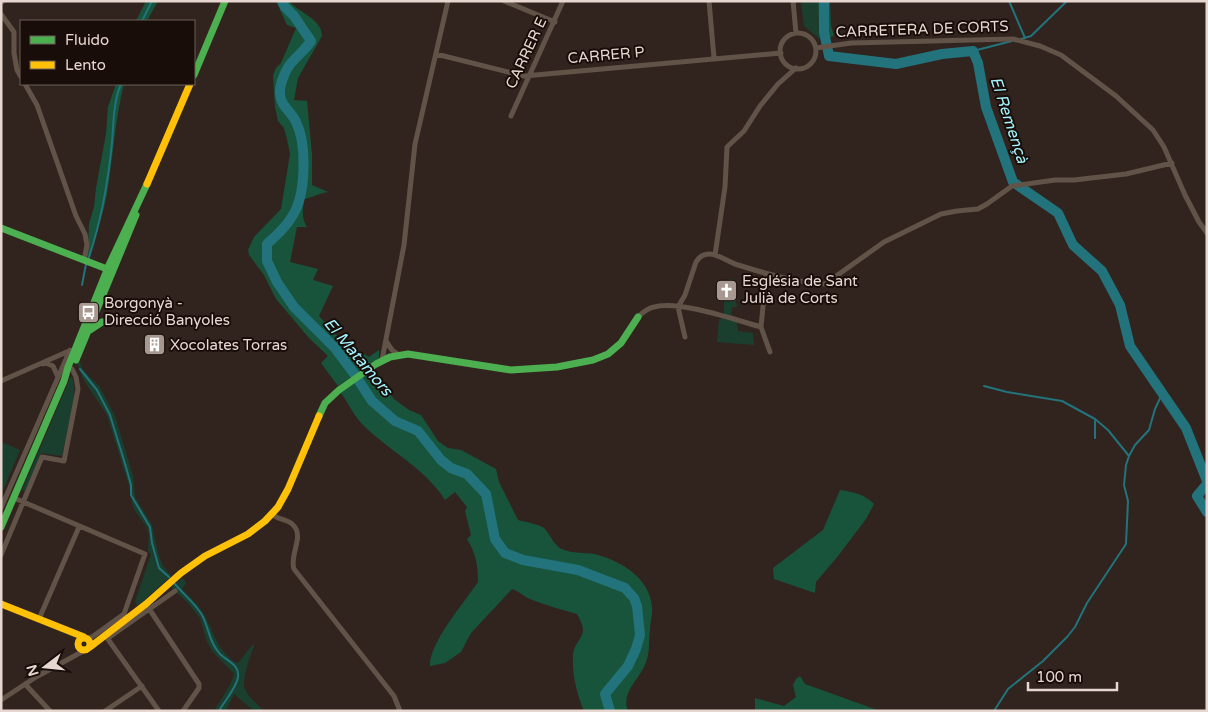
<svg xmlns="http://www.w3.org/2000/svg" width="1208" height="712" font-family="'Varela Round',sans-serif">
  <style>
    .green { fill: #1b3f2f }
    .forest { fill: #18543c }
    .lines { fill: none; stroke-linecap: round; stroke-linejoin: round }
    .stream { stroke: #22737b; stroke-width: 2 }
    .river { stroke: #22737b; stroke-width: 10 }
    .street { stroke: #625348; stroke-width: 5 }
    .fast { stroke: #4caf50; stroke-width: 7 }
    .slow { stroke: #ffc107; stroke-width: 7 }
    .labels { text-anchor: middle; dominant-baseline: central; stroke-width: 4; stroke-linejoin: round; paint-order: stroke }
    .street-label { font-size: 15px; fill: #e8d7d0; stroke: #180d09 }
    .poi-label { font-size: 15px; fill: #e8d7d0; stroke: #180d09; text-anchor: start }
    .water-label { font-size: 16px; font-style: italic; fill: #a3f4fd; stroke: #180d09 }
  </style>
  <rect width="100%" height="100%" fill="#31241f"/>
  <path class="green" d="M801,1h17l1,31 2,8 -17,-14z
    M733,279l4,28h-5l-1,10 -7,-3v-18h8l-1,-11 -4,-5z
    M722,318l15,4 1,9 15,2 1,12 -37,-3 2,-22z
    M79,360l4,10 16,16 16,30 18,60 2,21 17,28 6,28 5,13 8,10 -33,30 -3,-4 16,-48 -3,-3 1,-17 -3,-8 -13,-18 -4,-22 -22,-71 -24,-36 -6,-16z
    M71,376c10,12 -6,64 -9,80l-20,-3 -17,38 -3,-1z
    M1,442l19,8 -17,40 -2,-1z
    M183,578l3,5 -4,6c7,7 16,15 21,24 12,19 12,36 33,50l3,-1 14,-18 1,2c-3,9 -13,34 -9,43 3,8 13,16 19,22h-10l-20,-17 -8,17h-12l17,-28 3,-9 -22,-23 -5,-9 -7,-24 -13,-16 -16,-15z"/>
  <path class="forest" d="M146,1h12l-11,20h-11z
    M276,1h13c10,12 33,18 33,35l-24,42 -4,22 13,1 5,53v31l16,7c-8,1 -15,5 -24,7 -1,11 -3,19 3,28h-10l-7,35 28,7 -5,11 20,6 -14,30 34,37 6,-2 10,6 10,-7v8l-41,28 -17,-23 7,-7 -19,-18 -33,-39 -12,-24 -15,-20 -1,-5 6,-13 27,-28 9,-55 -3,-15 -3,-11 -6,-7 -3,-14 -2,-32 3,-7 5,-5 15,-35 -9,-3z
    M818,1h12l1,25 3,10 -13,4 -2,-8z
    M116,84h8c-9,35 -11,73 -17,110 -4,21 -11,42 -18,63l-3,-1 2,-8 1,-24 5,-17 2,-19 10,-54 2,-27z
    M372,371l22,28 15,11 12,5 17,26 10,7 13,2 35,19 3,13 19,38c7,2 20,4 26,8 7,7 10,19 20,22 11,4 24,2 34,5 25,7 52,24 54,52 1,7 -2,15 -2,23 -2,15 1,22 -6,37 -7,14 -23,27 -16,44h-44c-7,-17 -12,-36 -11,-54 1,-21 19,-18 4,-43 -17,-5 -32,-9 -47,-15 -7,-3 -11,-8 -18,-10l-41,44 -10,19 -16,11 -15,3c-1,-23 34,-63 48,-84 0,-16 -2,-29 -11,-43l4,-4 -6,-24 2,-4 -12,-15 -10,8c-19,-31 -54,-48 -80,-73 -11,-10 -16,-24 -25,-35z
    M840,490c14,2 24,4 34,14l-8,15 -28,37 -22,26 -1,11 -41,-14 -1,-11 50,-38z
    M800,676l5,8 75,27h-125v-13l29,8 12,-9 -3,-12 3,-6z"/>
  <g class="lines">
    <path class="stream" d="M1009,1l16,37
      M142,21l10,-20
      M1021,39l10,-3 36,-35
      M973,51l39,-10
      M88,260c12,-35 19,-72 23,-108 3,-23 1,-47 10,-68
      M82,285l4,-21
      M80,369l17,21 13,25 16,52 5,18v10l19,32 2,16 7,25 10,9
      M984,386l23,6 55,9 33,18 13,11 21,26
      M1095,438v-17
      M174,583c9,11 21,20 28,32 7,13 7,27 18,39 7,7 20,11 18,23 -2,12 -13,23 -19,34
      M994,711l14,-22 35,-28 24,-24 8,-10 12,-24 39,-59 2,-43 -4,-16 2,-20 3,-9 6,-11 14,-15 6,-21 7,-15"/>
    <path class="river" d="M282,1l3,6 9,9 17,25c-5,8 -12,13 -18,20 -7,7 -13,22 -13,31 -1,13 12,20 16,30 11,22 10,72 -3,93 -7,12 -16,20 -26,29v17l10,21 17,25 40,40 19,25 19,29 23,20 23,10 23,29 10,8 16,6 19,20 9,45 10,14 18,7 55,10 47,18 9,10 3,8 3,29 -4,14 -8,17 -23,28 5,17
      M824,1v31l5,24 67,8 46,-10 31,-3 5,12 8,44 27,75 45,31 15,32 29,26 18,34 10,41 56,82 21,53
      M1207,484l-10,12 10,16"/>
    <path class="street" d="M504,1l51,21
      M709,1l5,57
      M793,1l3,32
      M1,3l2,-2
      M1,14l13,18v21l3,17 4,7
      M780 51a18 18 0 1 1 36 0a18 18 0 1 1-36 0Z
      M816,48l35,-5 162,-4 27,7 21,9 55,41 37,34 11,17 21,48 14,27 8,11
      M436,54l88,22 257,-23
      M25,84l12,21 39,111 9,18 2,11 -3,15
      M511,116l52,-115
      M715,255l10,-68 2,-40 17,-16 16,-25 18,-22 18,-16
      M678,307l7,-12 11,-33c3,-5 7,-8 13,-8 10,0 19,8 29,11 29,9 57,17 87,19l59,-42 57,-28 16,-3 21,-2 9,-5 25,-18 43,-6h19l52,-6 46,-11
      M678,307l7,30
      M638,317c4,-4 11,-9 16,-10 25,-7 82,13 107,20l5,-52
      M761,327l9,25
      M386,341l6,9 7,5
      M382,360l22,-115 11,-101 33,-143
      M43,364l3,-1 7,3 5,11
      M1,381l68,-30
      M14,498l131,56 -21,60 -32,23 -5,1
      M1,508l69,-158
      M272,514c6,6 16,5 21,11 12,11 -4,30 1,44l100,127 6,15
      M1,555l41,-98 22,4 14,-72 -2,-12 -4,-8
      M146,604l53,80v4l-16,23
      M39,619l40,-92
      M105,635l54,76
      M108,638l67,-47
      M25,684l25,27
      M1,700l35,-23 51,-28
      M105,711l37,-25"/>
    <path class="fast" d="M194,75l31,-74
      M1,228l106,41
      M90,330l12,-8
      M76,360l60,-145
      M319,416l6,-13 14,-13 37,-26 14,-7 18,-3 103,16 46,-3 36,-7 15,-6 13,-11 17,-26
      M1,527l63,-146 4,-14 41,-102 38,-81"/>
    <path class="slow" d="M147,184l43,-100
      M1,604l83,33
      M78 644a6 6 0 1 1 12 0a6 6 0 1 1-12 0Z
      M90,647l56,-43 35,-31 24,-17 43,-22 17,-13 13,-14 10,-18 31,-73"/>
  </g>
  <defs>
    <symbol id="church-square" viewBox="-11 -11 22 22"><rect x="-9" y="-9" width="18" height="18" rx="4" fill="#a89892" stroke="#180d09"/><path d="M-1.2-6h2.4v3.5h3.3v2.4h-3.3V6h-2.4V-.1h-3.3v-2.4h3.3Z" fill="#fff"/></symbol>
    <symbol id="bus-square" viewBox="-11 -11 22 22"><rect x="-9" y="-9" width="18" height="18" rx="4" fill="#a89892" stroke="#180d09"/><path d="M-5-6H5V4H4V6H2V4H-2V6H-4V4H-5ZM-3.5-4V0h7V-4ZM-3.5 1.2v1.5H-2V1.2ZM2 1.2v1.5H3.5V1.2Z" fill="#fff"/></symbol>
    <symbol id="building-square" viewBox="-11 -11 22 22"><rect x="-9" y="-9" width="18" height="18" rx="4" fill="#a89892" stroke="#180d09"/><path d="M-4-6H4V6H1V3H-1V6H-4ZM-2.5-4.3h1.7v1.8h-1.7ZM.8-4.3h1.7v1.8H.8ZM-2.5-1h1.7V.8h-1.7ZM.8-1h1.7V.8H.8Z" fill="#fff"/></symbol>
  </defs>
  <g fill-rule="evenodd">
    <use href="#church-square" x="714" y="278" width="25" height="25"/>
    <use href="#bus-square" x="76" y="300" width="25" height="25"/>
    <use href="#building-square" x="142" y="332" width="25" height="25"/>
  </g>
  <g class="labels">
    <g class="street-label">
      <text transform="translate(922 29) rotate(-2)">CARRETERA DE CORTS</text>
      <text transform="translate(526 53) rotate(-65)">CARRER E</text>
      <text transform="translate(606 55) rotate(-5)">CARRER P</text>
    </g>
    <g class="poi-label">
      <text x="742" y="281">Església de Sant<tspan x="742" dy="17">Julià de Corts</tspan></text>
      <text x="104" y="303">Borgonyà -<tspan x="104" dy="17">Direcció Banyoles</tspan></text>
      <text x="170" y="345">Xocolates Torras</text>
    </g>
    <g class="water-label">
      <text transform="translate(1009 120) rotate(72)">El Remençà</text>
      <text transform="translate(358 357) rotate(50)">El Matamors</text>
    </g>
  </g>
  <rect width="1208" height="712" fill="none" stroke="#e8d7d0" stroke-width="5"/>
  <rect x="20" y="20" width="175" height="65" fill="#180d09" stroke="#6b5e59"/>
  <rect x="30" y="36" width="25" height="8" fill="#4caf50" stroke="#6b5e59"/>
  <text x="65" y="45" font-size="15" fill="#e8d7d0">Fluido</text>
  <rect x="30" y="61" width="25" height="8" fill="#ffc107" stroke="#6b5e59"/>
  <text x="65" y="70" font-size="15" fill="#e8d7d0">Lento</text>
  <g transform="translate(45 667) rotate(254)" stroke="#180d09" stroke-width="4" paint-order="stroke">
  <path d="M0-4L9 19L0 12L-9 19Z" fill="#e8d7d0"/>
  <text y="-8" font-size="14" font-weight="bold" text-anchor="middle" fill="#e8d7d0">N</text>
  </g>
  <path d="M1028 682v8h89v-8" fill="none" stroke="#e8d7d0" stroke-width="2.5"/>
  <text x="1036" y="682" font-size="15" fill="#e8d7d0" stroke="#180d09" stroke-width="4" paint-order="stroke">100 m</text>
</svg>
